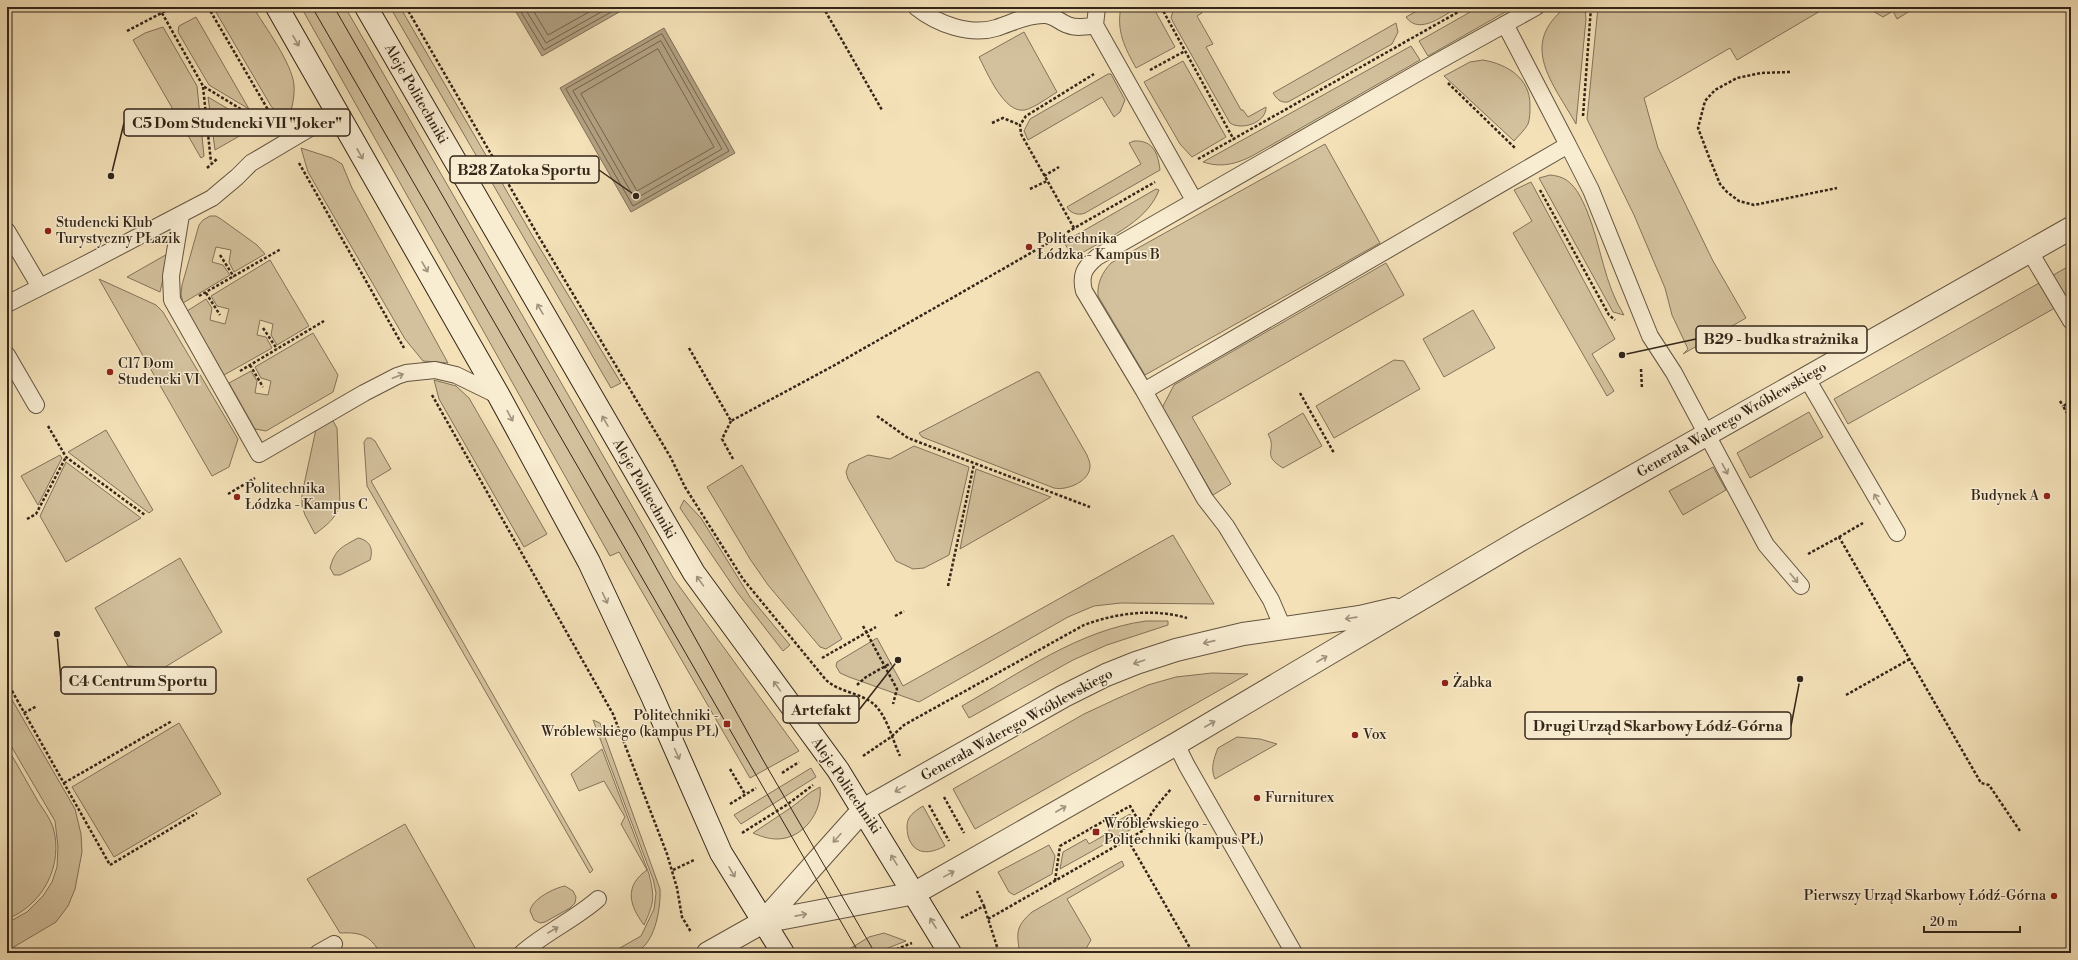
<svg xmlns="http://www.w3.org/2000/svg" width="2078" height="960" font-family="'Libre Bodoni',serif">
  <style>
    .green { fill: #d3c19d; stroke: #83735a }
    .water { fill: #b2a182; stroke: #7f6f58 }
    .lines { fill: none; stroke-linecap: round; stroke-linejoin: round }
    .shore { stroke: #72634d; stroke-width: 1 }
    .service-casing { stroke: #635440; stroke-width: 18 }
    .tertiary-casing { stroke: #635440; stroke-width: 24 }
    .secondary-casing { stroke: #332518; stroke-width: 24 }
    .path { stroke: #332518; stroke-width: 2.5; stroke-dasharray: 3 2; stroke-linecap: butt }
    .service { stroke: #f8ecd1; stroke-width: 16 }
    .tertiary { stroke: #f8ecd1; stroke-width: 22 }
    .secondary { stroke: #f8ecd1; stroke-width: 22 }
    .tram { stroke: #332518; stroke-width: 1 }
    .oneway { stroke: #9f927e }
    .poi-dot { fill: #8f2418; stroke: #f8ecd1; stroke-width: 1.5 }
    .labels { text-anchor: middle; dominant-baseline: central; stroke-width: 3; stroke-linejoin: round; paint-order: stroke }
    .street-label { font-size: 14px; fill: #332518; stroke: #f8ecd1 }
    .poi-label { font-size: 14px; fill: #332518; stroke: #f8ecd1; text-anchor: start }
    .leader { fill: none; stroke: #332518; stroke-width: 1.5 }
    .callout-dot { fill: #332518; stroke: #f8ecd1; stroke-width: 1.5 }
    .callout { fill: #f8ecd1; stroke: #332518; stroke-width: 1.5 }
    .callout-label { font-size: 15px; text-anchor: middle; font-weight: bold; fill: #332518 }
  </style>
  <rect width="100%" height="100%" fill="#f4e1b8"/>
  <filter id="stains"><feTurbulence type="fractalNoise" baseFrequency=".005" numOctaves="4"/><feColorMatrix values="0 0 0 0 .2 0 0 0 0 .09 0 0 0 0 .02 0 0 0 .5 -.17"/></filter>
  <radialGradient id="worn" r=".72"><stop offset=".6" stop-color="#630" stop-opacity="0"/><stop offset="1" stop-color="#630" stop-opacity=".3"/></radialGradient>
  <path class="green" d="M213,7h40c12,20 39,56 41,78 1,13 -3,27 -7,40l-16,-19z
    M301,7h44l329,572 125,172 -49,27 -131,-226 -9,4z
    M390,7h10l135,233 86,143 -10,5z
    M1121,7h32l22,40 -39,21c-11,-20 -20,-37 -15,-61z
    M1174,7l25,1 3,5 -5,3 16,28 -7,3 35,63h2l5,7 18,-10c1,15 -24,24 -36,16l-56,-99 -3,-6z
    M1424,7h34c-14,8 -39,29 -52,10z
    M1479,7h35l-86,49 -9,-15z
    M1566,7h19l1,12 -10,105c-23,-41 -58,-79 -10,-117z
    M1598,7h229l-90,53 -7,-12 -86,50 14,50 55,113 33,57 -63,36 5,-5 -16,-34 -7,-27 -31,-73 -47,-96z
    M1866,7h50l-19,12 -4,-8 -10,6z
    M196,17l53,92 -40,-24 -31,-53 1,-6z
    M1396,23l2,9 -6,12 -104,58c-8,1 -11,-3 -15,-9z
    M163,27l34,59 7,70 -3,2 -68,-118 12,-7z
    M1024,32l33,60c-8,5 -23,16 -32,18 -21,4 -38,-38 -46,-53z
    M1411,46l9,14 -168,96c-16,8 -31,12 -49,6z
    M1483,60c24,4 47,18 47,45 0,6 0,14 -2,19 -3,6 -10,12 -14,17l-70,-65 26,-14z
    M1183,61l43,76 -34,20 -12,-13 -36,-62z
    M1108,74h3l14,26 -5,12 -6,5 -12,-20 -74,43 -4,-9 6,-12z
    M208,97l49,29 -42,24z
    M1134,141c19,-1 24,12 26,29l-75,43c-7,3 -15,0 -18,-6l74,-43 -12,-21z
    M1325,144l55,99 -235,132 -47,-79c-1,-13 4,-23 13,-33z
    M301,148l31,10 10,6 10,24 96,175 -25,-2 -18,-22 -97,-167z
    M1550,175c9,1 16,3 22,10 7,7 11,17 15,26 14,34 17,73 37,104l-11,-3 -74,-134z
    M1531,182l84,157 -23,15 22,37 -7,5 -94,-163 19,-12 -18,-31z
    M1156,189l3,1c-12,33 -56,50 -86,68l-9,-16z
    M210,216h6l5,3 36,26 8,9 -31,18 -5,-10 2,-12 -15,-3 -4,15 11,3 7,10 -47,28 -2,-9 1,-9 17,-60 4,-5z
    M169,253l-9,39 -33,-15z
    M270,260l39,66 -32,19 -6,-10 2,-11 -13,-4 -3,15 9,2 6,11 -48,27 -37,-64 19,-12 6,9 -2,12 15,4 4,-15 -12,-3 -6,-10z
    M1386,263l18,32 -212,122 39,67 -18,11 -51,-87 12,-23z
    M2071,265v34l-223,125 -14,-25z
    M99,279l57,26 7,7 75,127 -9,28 -17,9z
    M1473,310l22,38 -51,29 -21,-38z
    M313,333l25,42 -5,17 -67,39 -11,-2 -26,-46 22,-12 6,10 -2,12 13,2 3,-14 -10,-3 -6,-11z
    M1394,360l10,1 16,28 -86,49 -18,-32z
    M1036,372h3l48,83c1,3 3,7 3,10 1,16 -23,26 -36,23l-132,-51 -3,-4z
    M434,380l22,6 13,12 78,136 -23,13 -85,-148z
    M1809,412l14,25 -73,41 -13,-25z
    M1303,413l19,33 -39,22c-23,-14 -5,-17 -15,-34z
    M326,420l7,1 4,7 3,77c-5,14 -13,20 -25,29l-10,-19 -3,-9v-12l14,-65z
    M106,430l47,80 -4,3 -81,-61z
    M367,438h4l4,3 16,28 -20,12 222,389 -3,3 -223,-387 -3,-44z
    M914,446l55,21 -20,88 -25,13 -11,1 -17,-8 -48,-82 -2,-7 3,-8 19,-9 22,4z
    M60,455l2,3 -24,47 -17,-29z
    M66,462l75,56 -75,44 -26,-46z
    M742,465l100,174 -16,10 -6,-2 -52,-62 -18,-26 -43,-72z
    M1713,467l13,23 -43,25 -14,-24z
    M976,469l75,28 -91,52z
    M684,500l17,18 49,79 40,48 -7,6 -46,-59 -57,-84z
    M1173,535l41,69 -93,-1 -27,3 -26,11 -149,85 -70,-25 -9,-4 -4,-7 1,-4 40,-24 26,48z
    M358,538c11,2 16,10 12,22l-30,15h-6l-4,-7c5,-19 12,-21 28,-30z
    M180,558l42,74 -60,37 -34,-3 -33,-58z
    M1146,621h22v4l-61,20 -34,15 -104,58 -7,-12c58,-33 117,-76 184,-85z
    M1212,673l36,1 -273,155 -22,-40 131,-75 32,-15 32,-14 28,-8z
    M7,691l68,118 6,25 1,18 -7,37 -7,17 -12,16 -49,29v-28l20,-11 16,-16 9,-14 5,-15 1,-20 -3,-26 -48,-82z
    M593,720l7,3 60,166c1,19 -5,58 -27,64 -6,2 -16,0 -22,0l30,-17 13,-27 2,-16 -3,-14z
    M179,723l42,71 -107,63 -42,-70z
    M1237,737l23,2 17,5 -62,35c-5,-10 -1,-21 3,-31z
    M7,747c11,19 21,37 32,56 5,7 11,16 14,24 11,38 -10,78 -46,92z
    M602,749l47,125c6,24 5,29 -5,51 -15,-20 -20,-39 3,-55l-26,-46 4,-7 -21,-36 -25,10 -8,-17z
    M811,768l5,9 -75,47 -7,-9z
    M820,787c3,25 -17,52 -43,52 -9,0 -17,-3 -24,-6l39,-26 19,-15z
    M923,806l22,40c-15,8 -31,10 -37,-10 -1,-6 -2,-12 1,-18 3,-5 9,-9 14,-12z
    M1130,814l6,10 -6,6 -70,39 3,-17 23,-13 3,5 21,-12 -3,-5z
    M405,824l73,129h-98c-10,-18 -20,-21 -40,-20l-33,-54z
    M1049,845l6,11 -3,18 -38,21 -5,-3 -11,-20z
    M1122,861l2,5 -57,33 24,41 -7,12 -64,1c-4,-20 -4,-27 12,-41z
    M565,886l8,5 3,6 -1,6 -5,5 -25,14 -5,1 -6,-3 -4,-9c2,-12 24,-23 35,-25z
    M884,933l22,8 -31,12h-32l26,-16z"/>
  <path class="water" d="M513,7h115l-86,49z
    M664,28l71,125 -104,59 -71,-124z"/>
  <g class="lines">
    <path class="shore" d="M518,7l26,43 76,-43
      M524,7l22,36 64,-36
      M531,7l17,28 50,-28
      M662,34l67,117 -96,55 -67,-117z
      M661,41l61,108 -87,50 -62,-108z
      M658,49l56,98 -77,44 -56,-97z"/>
    <defs>
      <path id="service" d="M916,7c21,17 54,29 80,21 16,-5 30,-13 47,-13 10,-1 16,7 25,10 7,3 19,2 27,0
        M1097,7l-2,18 99,175
        M1568,145l23,45 59,146 24,37 92,172 35,41
        M181,215l-10,61 1,24 87,154 105,-61 33,-17 9,-3 29,-3 21,5 43,21
        M7,231l33,56
        M2030,252l41,69
        M7,304l73,-37 132,-69 25,-21 14,-14 86,-51
        M7,355l29,50
        M1806,377l91,156
        M1144,391l-60,-100c-4,-16 0,-23 13,-34l331,-190 108,-60
        M1283,628l-12,-28 -45,-74 -21,-27 -61,-108 424,-246 -63,-121
        M1176,744l11,22 107,187
        M318,953l16,-9
        M522,953c24,-21 52,-33 76,-54"/>
      <path id="tertiary" d="M763,922l100,-112 201,-114 42,-21 30,-12 40,-13 67,-16 117,-17 34,-8
        M708,953l55,-31 152,-29 261,-149 348,-206 547,-310"/>
      <path id="secondary" d="M277,7l222,389 90,166 63,134 69,157 62,100
        M366,7l328,566 144,197 112,183"/>
    </defs>
    <use href="#service" class="service-casing"/>
    <use href="#tertiary" class="tertiary-casing"/>
    <use href="#secondary" class="secondary-casing"/>
    <path class="path" d="M208,7l66,113
      M406,7l133,230 132,221 14,29 58,92 83,101c13,12 31,12 45,22 15,10 21,37 29,54
      M823,7l59,103
      M1161,7l73,133
      M162,13l41,73 59,36
      M127,31l46,-24
      M1150,70l35,-19
      M1790,72l-29,1 -24,5 -22,12 -10,11 -7,27 11,29 11,27 7,8 12,9 15,4 83,-17
      M1448,83l67,65
      M203,87l8,75
      M1583,116l8,-109
      M992,123l11,-5 17,7
      M1198,159l269,-152
      M299,163l105,185
      M207,168l11,-10
      M1044,176l15,-9
      M1030,189l17,-8
      M1540,190l69,125 6,5
      M1074,228l-53,-94 -1,-9 6,-9 68,-42
      M220,255l14,22
      M206,293l14,22
      M199,296l82,-47
      M263,328l14,21
      M689,348l42,73 102,-55 322,-184
      M250,365l13,22
      M1641,369l1,20
      M240,371l84,-50
      M1300,393l34,60
      M432,395l181,319 54,140 10,34 5,29 9,15
      M2060,401l3,5
      M2071,402l-8,4 8,14
      M877,416l31,22 182,69
      M731,421l-9,18 11,20
      M48,426l18,31 79,58
      M228,494l27,-16
      M27,519l9,-5 30,-57
      M1839,537l24,-14
      M1808,554l31,-17 142,246 8,2 31,46
      M948,586l26,-122
      M895,616l9,-5
      M863,626l34,63 -4,15
      M822,658l54,-31
      M7,682l103,183 87,-52
      M857,685l9,-8 25,-14
      M1846,695l64,-36
      M24,713l13,-7
      M863,756l28,-19 13,-12 180,-100c33,-12 68,-17 103,-7
      M730,769l15,25
      M782,773l17,-11
      M64,783l108,-62
      M944,797l20,36
      M730,804l26,-16
      M929,805l20,36
      M742,833l46,-29 25,-19
      M1128,840l65,113
      M673,870l21,-10
      M1055,881l5,-35 70,-40 14,24
      M984,906l15,47
      M961,918l23,-12 -7,-15
      M988,919l156,-89c5,-17 16,-28 27,-41
      M253,950l2,3
      M887,953l25,-10"/>
    <use href="#service" class="service"/>
    <use href="#tertiary" class="tertiary"/>
    <use href="#secondary" class="secondary"/>
    <path class="tram" d="M312,7l547,946
      M334,7l305,530 124,223 112,193"/>
  </g>
  <defs><path id="oneway-shaft" d="M-6 0H5M1.5-3L5.5 0L1.5 3" fill="none" stroke-width="1.6" stroke-linecap="round" stroke-linejoin="round"/></defs>
  <g class="oneway">
    <use href="#oneway-shaft" transform="translate(296 41) rotate(60)"/>
    <use href="#oneway-shaft" transform="translate(360 154) rotate(61)"/>
    <use href="#oneway-shaft" transform="translate(425 267) rotate(60)"/>
    <use href="#oneway-shaft" transform="translate(540 309) rotate(-120)"/>
    <use href="#oneway-shaft" transform="translate(398 376) rotate(-21)"/>
    <use href="#oneway-shaft" transform="translate(510 416) rotate(62)"/>
    <use href="#oneway-shaft" transform="translate(605 421) rotate(-120)"/>
    <use href="#oneway-shaft" transform="translate(1725 469) rotate(62)"/>
    <use href="#oneway-shaft" transform="translate(1877 499) rotate(-120)"/>
    <use href="#oneway-shaft" transform="translate(1794 578) rotate(50)"/>
    <use href="#oneway-shaft" transform="translate(700 581) rotate(-126)"/>
    <use href="#oneway-shaft" transform="translate(605 598) rotate(65)"/>
    <use href="#oneway-shaft" transform="translate(1351 618) rotate(172)"/>
    <use href="#oneway-shaft" transform="translate(1209 642) rotate(167)"/>
    <use href="#oneway-shaft" transform="translate(1322 659) rotate(-30)"/>
    <use href="#oneway-shaft" transform="translate(1139 662) rotate(161)"/>
    <use href="#oneway-shaft" transform="translate(777 686) rotate(-126)"/>
    <use href="#oneway-shaft" transform="translate(1210 724) rotate(-30)"/>
    <use href="#oneway-shaft" transform="translate(677 754) rotate(66)"/>
    <use href="#oneway-shaft" transform="translate(900 789) rotate(151)"/>
    <use href="#oneway-shaft" transform="translate(1061 809) rotate(-30)"/>
    <use href="#oneway-shaft" transform="translate(837 838) rotate(132)"/>
    <use href="#oneway-shaft" transform="translate(894 860) rotate(-122)"/>
    <use href="#oneway-shaft" transform="translate(732 872) rotate(60)"/>
    <use href="#oneway-shaft" transform="translate(949 874) rotate(-29)"/>
    <use href="#oneway-shaft" transform="translate(801 915) rotate(-11)"/>
    <use href="#oneway-shaft" transform="translate(933 923) rotate(-122)"/>
    <use href="#oneway-shaft" transform="translate(553 930) rotate(-30)"/>
  </g>
  <g class="poi-dot">
    <circle cx="48" cy="231" r="4"/>
    <circle cx="1029" cy="247" r="4"/>
    <circle cx="110" cy="372" r="4"/>
    <circle cx="2047" cy="496" r="4"/>
    <circle cx="237" cy="497" r="4"/>
    <circle cx="1445" cy="683" r="4"/>
    <rect x="723" y="720" width="8" height="8" rx="2"/>
    <circle cx="1355" cy="735" r="4"/>
    <circle cx="1257" cy="798" r="4"/>
    <rect x="1092" y="828" width="8" height="8" rx="2"/>
    <circle cx="2054" cy="896" r="4"/>
  </g>
  <g class="labels">
    <g class="street-label">
      <text transform="translate(416 94) rotate(60)">Aleje Politechniki</text>
      <text transform="translate(1732 420) rotate(-30)">Generała Walerego Wróblewskiego</text>
      <text transform="translate(644 489) rotate(60)">Aleje Politechniki</text>
      <text transform="translate(1017 725) rotate(-29)">Generała Walerego Wróblewskiego</text>
      <text transform="translate(846 786) rotate(56)">Aleje Politechniki</text>
    </g>
    <g class="poi-label">
      <text x="56" y="223">Studencki Klub<tspan x="56" dy="16">Turystyczny PŁazik</tspan></text>
      <text x="1037" y="239">Politechnika<tspan x="1037" dy="16">Łódzka - Kampus B</tspan></text>
      <text x="118" y="364">C17 Dom<tspan x="118" dy="16">Studencki VI</tspan></text>
      <text x="245" y="489">Politechnika<tspan x="245" dy="16">Łódzka - Kampus C</tspan></text>
      <text x="2039" y="496" text-anchor="end">Budynek A</text>
      <text x="1453" y="683">Żabka</text>
      <text x="719" y="716" text-anchor="end">Politechniki -<tspan x="719" dy="16">Wróblewskiego (kampus PŁ)</tspan></text>
      <text x="1363" y="735">Vox</text>
      <text x="1265" y="798">Furniturex</text>
      <text x="1104" y="824">Wróblewskiego -<tspan x="1104" dy="16">Politechniki (kampus PŁ)</tspan></text>
      <text x="2046" y="896" text-anchor="end">Pierwszy Urząd Skarbowy Łódź-Górna</text>
    </g>
  </g>
  <path class="leader" d="M111 176L124 123M636 196L599 170M1622 355L1696 339M57 634L61 681M898 660L859 710M1800 679L1791 726"/>
  <g class="callout-dot">
    <circle cx="111" cy="176" r="4"/>
    <circle cx="636" cy="196" r="4"/>
    <circle cx="1622" cy="355" r="4"/>
    <circle cx="57" cy="634" r="4"/>
    <circle cx="898" cy="660" r="4"/>
    <circle cx="1800" cy="679" r="4"/>
  </g>
  <g class="callout">
    <rect x="124" y="109" width="226" height="27" rx="4"/>
    <rect x="450" y="156" width="149" height="27" rx="4"/>
    <rect x="1696" y="326" width="171" height="27" rx="4"/>
    <rect x="61" y="667" width="155" height="27" rx="4"/>
    <rect x="783" y="696" width="76" height="27" rx="4"/>
    <rect x="1525" y="712" width="266" height="27" rx="4"/>
  </g>
  <g class="callout-label">
    <text x="237" y="128">C5 Dom Studencki VII "Joker"</text>
    <text x="524" y="175">B28 Zatoka Sportu</text>
    <text x="1781" y="344">B29 - budka strażnika</text>
    <text x="138" y="686">C4 Centrum Sportu</text>
    <text x="821" y="715">Artefakt</text>
    <text x="1658" y="731">Drugi Urząd Skarbowy Łódź-Górna</text>
  </g>
  <rect width="2078" height="960" fill="none" stroke="#f4e1b8" stroke-width="24"/>
  <rect x="8" y="8" width="2062" height="944" fill="none" stroke="#332518" stroke-width="2"/>
  <rect x="12" y="12" width="2054" height="936" fill="none" stroke="#332518"/>
  <path d="M1924 926v6h96v-6" fill="none" stroke="#332518" stroke-width="2"/>
  <text x="1930" y="926" font-size="12" fill="#332518" stroke="#f8ecd1" stroke-width="3" paint-order="stroke">20 m</text>
  <rect width="100%" height="100%" filter="url(#stains)"/>
  <rect width="100%" height="100%" fill="url(#worn)"/>
</svg>
